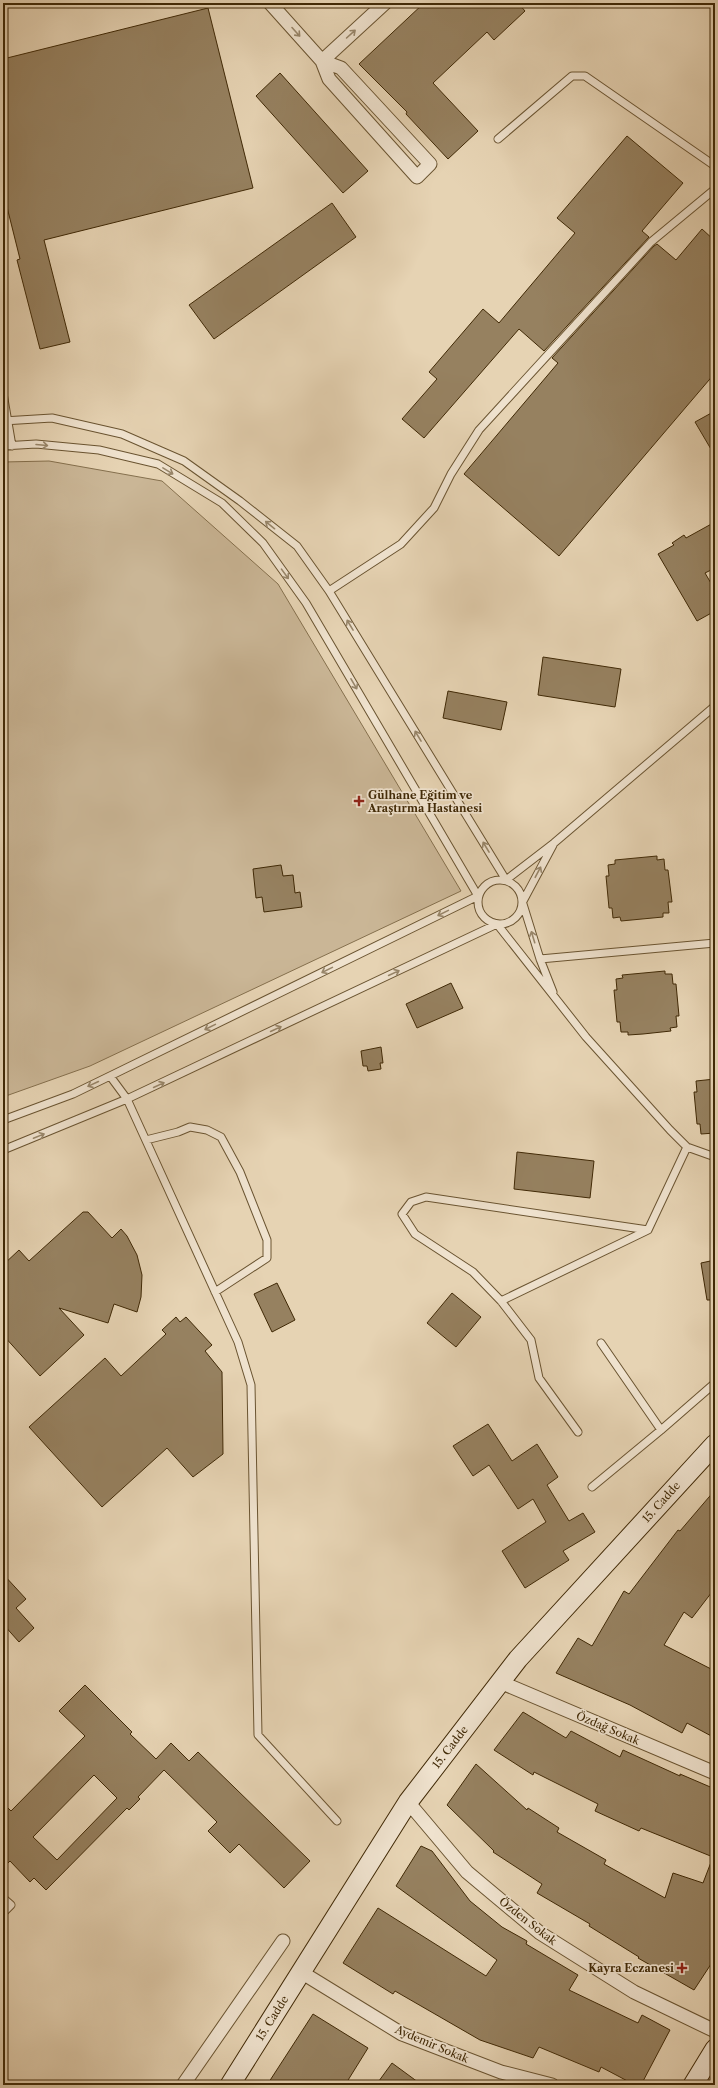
<svg xmlns="http://www.w3.org/2000/svg" width="718" height="2088" font-family="'Libre Caslon Text',serif">
  <style>
    .green { fill: #cab696; stroke: #85704e }
    .building { fill: #968160; stroke: #402906; fill-rule: evenodd }
    .lines { fill: none; stroke-linecap: round; stroke-linejoin: round }
    .lane-casing { stroke: #6a5431; stroke-width: 9 }
    .street-casing { stroke: #6a5431; stroke-width: 15 }
    .secondary-casing { stroke: #402906; stroke-width: 21 }
    .lane { stroke: #efe2ce; stroke-width: 7 }
    .street { stroke: #efe2ce; stroke-width: 13 }
    .secondary { stroke: #efe2ce; stroke-width: 19 }
    .oneway { stroke: #98866a }
    .poi-dot { fill: #8f2418; stroke: #efe2ce; stroke-width: 1.5 }
    .labels { text-anchor: middle; dominant-baseline: central; stroke-width: 3.5; stroke-linejoin: round; paint-order: stroke }
    .poi-label { font-size: 11px; font-weight: bold; fill: #402906; stroke: #efe2ce; text-anchor: start }
    .street-label { font-size: 11px; fill: #402906; stroke: #efe2ce }
  </style>
  <rect width="100%" height="100%" fill="#e6d3b3"/>
  <filter id="stains"><feTurbulence type="fractalNoise" baseFrequency=".005" numOctaves="4"/><feColorMatrix values="0 0 0 0 .2 0 0 0 0 .09 0 0 0 0 .02 0 0 0 .5 -.17"/></filter>
  <radialGradient id="worn" r=".72"><stop offset=".6" stop-color="#630" stop-opacity="0"/><stop offset="1" stop-color="#630" stop-opacity=".3"/></radialGradient>
  <path class="green" d="M49,461l113,20 116,103 183,307 -371,175 -87,31v-635z"/>
  <path class="building" d="M424,3h94l7,8 -31,29 -7,-8 -54,51 45,48 -30,28 -42,-45 1,-2 -48,-48z
    M208,8l45,180 -209,52 26,102 -30,7 -23,-89 3,-1 -17,-68v-132z
    M280,73l88,98 -25,22 -87,-97z
    M627,136l56,47 -41,48 7,6 -105,114 -25,-22 -95,109 -22,-19 35,-40 -8,-7 54,-63 16,14 76,-90 -18,-15z
    M332,203l24,34 -142,102 -25,-34z
    M702,229l13,12v132l-156,183 -95,-82 94,-111 -6,-5 102,-112 3,-2 19,16z
    M715,411v45l-20,-34z
    M715,522v46l-10,5 10,17v21l-18,10 -39,-67 16,-9 -2,-2 12,-8 2,3z
    M543,657l78,12 -6,38 -77,-12z
    M448,691l59,11 -6,28 -58,-12z
    M657,856v4l7,-1 1,11h3l4,32h-4l1,11h-6v4l-42,4 -1,-4 -7,1 -1,-10h-3l-3,-32h3l-1,-11 7,-1v-4z
    M281,865l2,11 10,-1 2,18 5,-1 2,15 -38,5 -2,-15 -6,1 -3,-29z
    M665,971v3h7l1,10h3l3,32h-3l1,11 -7,1 1,3 -28,3 -15,1v-3h-7l-1,-10h-3l-3,-32h3l-1,-11 7,-1 -1,-3z
    M451,983l12,25 -46,20 -11,-24z
    M381,1047l2,16h-3l1,6 -13,2 -1,-5h-4l-2,-15z
    M715,1079v54l-14,1 -1,-10h-3l-3,-32h3l-1,-11z
    M517,1152l77,9 -4,37 -76,-9z
    M83,1212h5l24,26 9,-9 6,7 10,19 5,20 -1,22 -4,15 -23,-8 -6,19 -49,-15 25,27 -44,41 -37,-41v-70l16,-15 10,11z
    M715,1260v40h-8l-6,-37z
    M277,1283l18,37 -23,12 -18,-38z
    M452,1293l29,24 -25,30 -29,-24z
    M176,1317l4,5 6,-5 26,28 -7,6 17,21 1,82 -30,23 -26,-29 -65,59 -73,-80 76,-69 16,18 45,-42 -4,-4z
    M488,1424l24,37 25,-17 21,33 -11,8 22,36 14,-8 12,19 -32,19 6,9 -44,28 -23,-37 44,-29 -13,-23 -15,10 -29,-44 -16,11 -20,-30z
    M715,1490v98l-23,30 -8,-6 -20,33 51,26v67l-28,-15 -5,10 -52,-28 -74,-32 22,-35 14,8 32,-55 5,3 49,-64 2,1z
    M3,1574l23,25 -10,9 18,20 -15,14 -16,-18z
    M85,1685l47,47 -2,2 26,25 15,-16 18,18 9,-9 112,109 -26,27 -45,-44 -9,9 -22,-22 9,-9 -53,-52 -26,27 2,2 -11,11 -2,-2 -81,82 -12,-12 -4,4 -20,-21 -7,7v-65l8,8 74,-75 -26,-25zM94,1775l23,23 -60,62 -24,-23z
    M523,1712l43,26 5,-7 49,26 3,-7 57,26v-2l35,15v169l-21,32 -56,-32 1,-1 -50,-31 1,-2 -53,-31 5,-9 -49,-32 1,-1 -47,-46 29,-41 51,46 1,-2 31,20 -2,4 49,28 -2,4 61,34 8,-25 30,10 10,-26 -72,-29 -2,3 -44,-20 3,-7 -64,-32 -1,3 -39,-25z
    M421,1846l11,5 38,50 32,26 25,14 -1,3 52,31 -9,15 69,33 4,-8 28,15 -29,55h-6l-34,-18 -2,5 -60,-25 -6,11 -53,-18 -85,-49 -2,3 -50,-31 35,-55 108,68 11,-16 -101,-74z
    M313,2014l55,34 -23,37h-78z
    M392,2063l30,22h-46z"/>
  <g class="lines">
    <defs>
      <path id="lane" d="M498,139l74,-63h13l130,90
        M3,393l9,53
        M3,421l49,-3 70,16 62,27 56,40 57,45 32,45 177,289 48,-37 161,-137
        M3,446l33,-2 63,6 59,14 64,39 41,40 43,60 172,293 -368,180 -37,18 -70,26
        M329,591l72,-47 33,-36 17,-34 28,-44 172,-188 64,-53
        M478 902a22 22 0 1 1 44 0a22 22 0 1 1-44 0Z
        M523,901l30,-56
        M523,904l17,55 13,33
        M540,959l175,-16
        M110,1076l17,23 111,243 13,43 7,350 79,86
        M146,1140l32,-8 12,-5 17,3 14,7 19,35 27,68v18l-52,34
        M3,1150l124,-51 370,-175 89,113 84,93 17,17 28,10
        M501,1301l147,-71 39,-83
        M601,1343l60,87 54,-47
        M578,1432l-39,-54 -8,-38 -30,-39 -28,-29 -58,-38 -13,-20 9,-12 15,-5 222,33
        M592,1487l69,-57
        M3,1898l8,7 -8,8"/>
      <path id="street" d="M270,3l52,58 7,18 88,98 13,-13 -89,-96 -19,-7
        M322,61l63,-58
        M500,1682l215,91
        M408,1802l59,70 73,61 94,59 81,39
        M301,1972l101,62 99,38 51,13
        M183,2085l100,-144"/>
      <path id="secondary" d="M230,2085l178,-283 110,-143 197,-215
        M693,2085l22,-36"/>
    </defs>
    <use href="#lane" class="lane-casing"/>
    <use href="#street" class="street-casing"/>
    <use href="#secondary" class="secondary-casing"/>
    <use href="#lane" class="lane"/>
    <use href="#street" class="street"/>
    <use href="#secondary" class="secondary"/>
  </g>
  <defs><path id="oneway-shaft" d="M-6 0H5M1.5-3L5.5 0L1.5 3" fill="none" stroke-width="1.6" stroke-linecap="round" stroke-linejoin="round"/></defs>
  <g class="oneway">
    <use href="#oneway-shaft" transform="translate(296 32) rotate(48)"/>
    <use href="#oneway-shaft" transform="translate(351 34) rotate(-42)"/>
    <use href="#oneway-shaft" transform="translate(42 445) rotate(5)"/>
    <use href="#oneway-shaft" transform="translate(168 471) rotate(31)"/>
    <use href="#oneway-shaft" transform="translate(270 525) rotate(-141)"/>
    <use href="#oneway-shaft" transform="translate(285 574) rotate(54)"/>
    <use href="#oneway-shaft" transform="translate(350 625) rotate(-121)"/>
    <use href="#oneway-shaft" transform="translate(354 684) rotate(60)"/>
    <use href="#oneway-shaft" transform="translate(418 736) rotate(-121)"/>
    <use href="#oneway-shaft" transform="translate(486 847) rotate(-121)"/>
    <use href="#oneway-shaft" transform="translate(538 872) rotate(-62)"/>
    <use href="#oneway-shaft" transform="translate(443 913) rotate(154)"/>
    <use href="#oneway-shaft" transform="translate(533 937) rotate(-107)"/>
    <use href="#oneway-shaft" transform="translate(327 970) rotate(154)"/>
    <use href="#oneway-shaft" transform="translate(394 973) rotate(-25)"/>
    <use href="#oneway-shaft" transform="translate(210 1027) rotate(154)"/>
    <use href="#oneway-shaft" transform="translate(276 1029) rotate(-25)"/>
    <use href="#oneway-shaft" transform="translate(93 1084) rotate(155)"/>
    <use href="#oneway-shaft" transform="translate(159 1085) rotate(-25)"/>
    <use href="#oneway-shaft" transform="translate(39 1136) rotate(-22)"/>
  </g>
  <g class="poi-dot">
    <path d="M357 795h4v4h4v4h-4v4h-4v-4h-4v-4h4z"/>
    <path d="M680 1962h4v4h4v4h-4v4h-4v-4h-4v-4h4z"/>
  </g>
  <g class="labels">
    <g class="poi-label">
      <text x="368" y="795">Gülhane Eğitim ve<tspan x="368" dy="13">Araştırma Hastanesi</tspan></text>
      <text x="674" y="1968" text-anchor="end">Kayra Eczanesi</text>
    </g>
    <g class="street-label">
      <text transform="translate(661 1502) rotate(-48)">15. Cadde</text>
      <text transform="translate(608 1728) rotate(23)">Özdağ Sokak</text>
      <text transform="translate(450 1747) rotate(-52)">15. Cadde</text>
      <text transform="translate(528 1921) rotate(38)">Özden Sokak</text>
      <text transform="translate(272 2018) rotate(-58)">15. Cadde</text>
      <text transform="translate(432 2044) rotate(23)">Aydemir Sokak</text>
    </g>
  </g>
  <rect width="718" height="2088" fill="none" stroke="#e6d3b3" stroke-width="16"/>
  <rect x="4" y="4" width="710" height="2080" fill="none" stroke="#402906" stroke-width="2"/>
  <rect x="8" y="8" width="702" height="2072" fill="none" stroke="#402906"/>
  <rect width="100%" height="100%" filter="url(#stains)"/>
  <rect width="100%" height="100%" fill="url(#worn)"/>
</svg>
